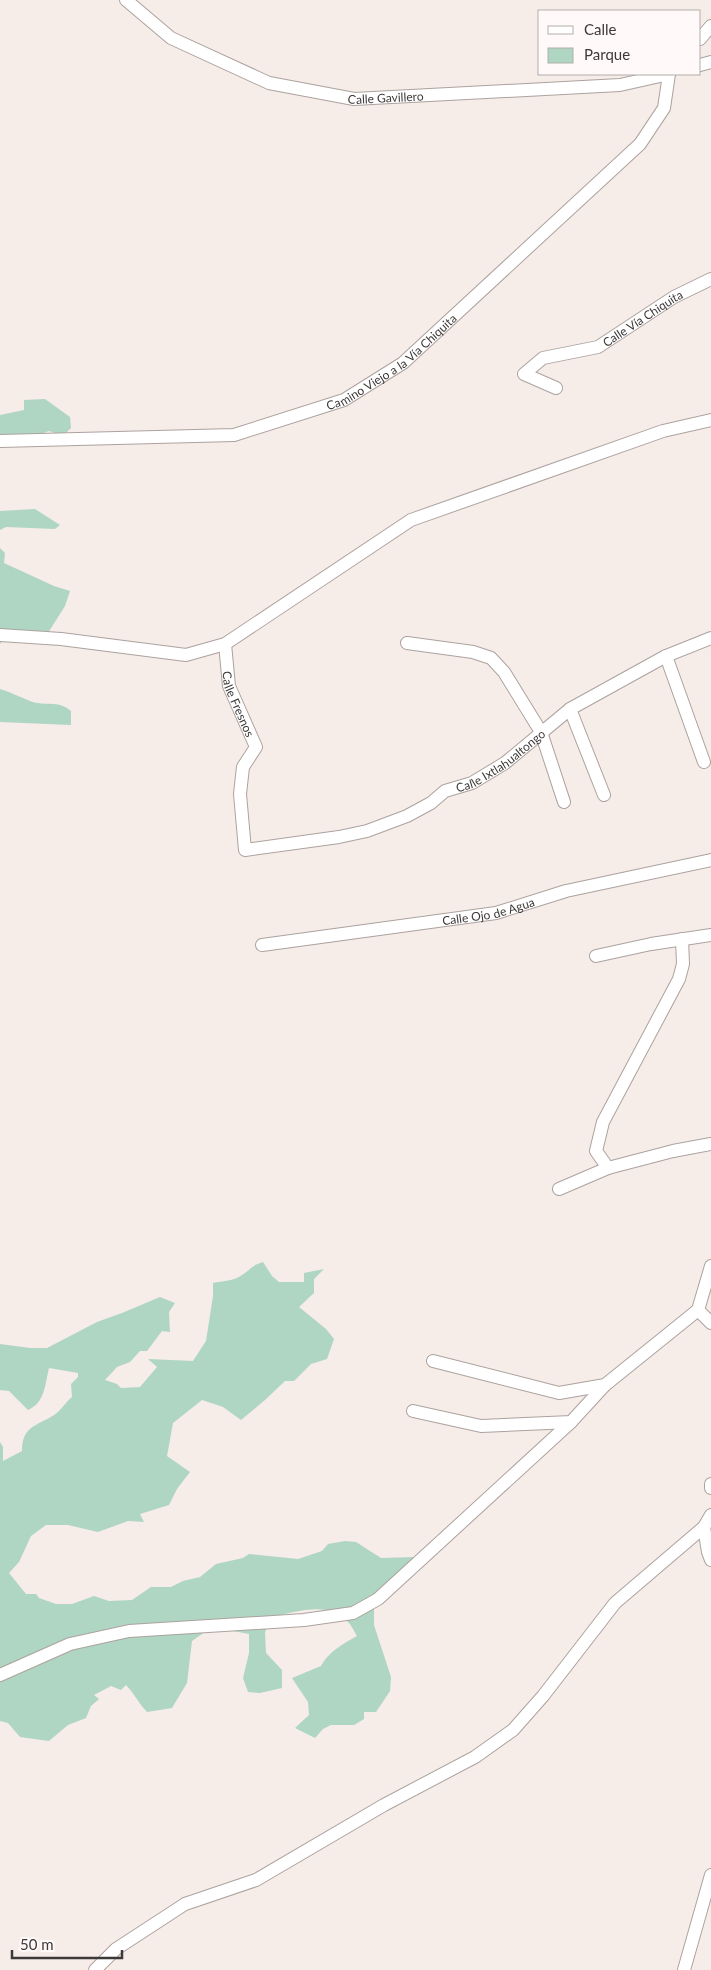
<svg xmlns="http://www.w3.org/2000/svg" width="711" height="1970" font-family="Lato,sans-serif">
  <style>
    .green { fill: #afd6c2 }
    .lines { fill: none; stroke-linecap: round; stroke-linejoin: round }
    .street-casing { stroke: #aca29f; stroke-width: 14 }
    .street { stroke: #fff; stroke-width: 12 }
    .labels { text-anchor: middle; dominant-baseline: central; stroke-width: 4; stroke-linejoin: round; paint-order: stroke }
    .street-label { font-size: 12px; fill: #3d3938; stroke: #fffaf9 }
  </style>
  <rect width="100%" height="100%" fill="#f6ece8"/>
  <path class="green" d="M45,399l25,18 1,11 -8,8 -14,-5 -19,7 -30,-3v-20l24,-5v-10z
    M35,509l25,16 -5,4 -49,-2 -6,3v-19z
    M0,548l5,5 -1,10 50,23 16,5 -5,15 -19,30 -42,3 -4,5z
    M0,689c10,3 20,8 30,12 15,6 27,-2 41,10v14l-71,-3z
    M263,1262l9,14 7,6h25v-9l20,-4 -10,10v14l-15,14 27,22 8,10 -7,20 -16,5 -17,17h-9l-20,19 -24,20 -18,-13 -21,-7 -29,23 -6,33 23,16 -13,17 -8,16 -29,9 4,8 -16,-1 -30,11 -30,-7h-22l-15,11 -12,26 -10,11 17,21h10l3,4 17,6h16l22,-8 15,5 23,-1 19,-13h20l12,-6 17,-4 16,-13 27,-6 6,-4 49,5 24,-8 6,-7 17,-3 11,1 25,16 34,-1 -41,41v27l17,52 -1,14 -14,21h-12v7l-10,6h-23l-8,4 -8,9 -20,-10 14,-13 -1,-13 -16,-24 29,-12c7,-14 23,-23 36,-30 -3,-5 -6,-12 -11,-16 -19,-19 -51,-8 -74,-3l-7,15 1,21 16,17v18l-22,5 -12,-1 -5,-14 6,-25v-19l-37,-7 -20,14 -5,42 -15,25 -25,4c-8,-8 -13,-19 -21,-27l-5,5 -10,-4 -17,9 5,4 -8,7 -5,12 -18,7 -19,16 -29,-4 -12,-14 -8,-2v-279l3,5v14l19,-10c0,-28 19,-25 36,-39 5,-5 9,-11 14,-15l-1,-13 7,-7v-4l-29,-5c-4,16 -4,35 -21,42l-19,-19 -9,-1v-46l30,4h17l50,-26 25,-9 38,-16 15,6 -6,9 1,20 -8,-1 -15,20h-7l-10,11 -13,5 -12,13 12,4 4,4 19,-1 17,-20 -9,-8 45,2 13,-20 7,-45v-13c9,-2 21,-2 29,-8 10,-6 8,-9 21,-13z"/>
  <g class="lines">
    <defs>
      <g id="street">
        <path id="s1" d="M126,0l45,38 98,45 85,16 266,-14 49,-11"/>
        <path d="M700,39l11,-13"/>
        <path d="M700,65l11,-3"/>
        <path id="s2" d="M556,388l-32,-14 19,-16 55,-11 76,-50 37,-18"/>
        <path id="s3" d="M0,441l234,-6 110,-35 59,-37 237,-219 24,-36 5,-34"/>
        <path d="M0,635l61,4 125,16 39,-11 186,-124 252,-89 48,-11"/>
        <path d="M407,643l66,9 18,6 13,14 37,60 23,70"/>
        <path id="s4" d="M225,644l4,42 27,61 -13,20 -3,27 5,56 94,-13 28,-6 40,-15 24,-13 14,-12 27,-8 33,-20 65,-54 96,-53 45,-18"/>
        <path d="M666,656l38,106"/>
        <path d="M570,709l34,86"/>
        <path id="s5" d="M262,945l234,-32 70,-22 145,-31"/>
        <path d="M596,956l55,-12 60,-9"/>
        <path d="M608,1168l-12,-17 7,-29 76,-143 4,-15 -1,-25"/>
        <path d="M559,1189l49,-21 65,-17 38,-7"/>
        <path d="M711,1266l-13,44 13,13"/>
        <path d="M433,1361l126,32 46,-8 93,-75"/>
        <path d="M413,1411l68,15 90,-4 34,-37"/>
        <path d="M711,1484v4"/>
        <path d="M711,1515l-7,12 4,25 3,8"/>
        <path d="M0,1675l70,-31 59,-13 175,-11 49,-7 25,-14 193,-177"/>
        <path d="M95,1970l21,-21 69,-45 71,-24 128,-75 91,-48 38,-27 30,-34 72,-93 89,-76"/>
        <path d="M684,1970l27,-95"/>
      </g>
    </defs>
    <use href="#street" class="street-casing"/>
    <use href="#street" class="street"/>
  </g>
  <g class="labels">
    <g class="street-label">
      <text stroke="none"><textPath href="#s1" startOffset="285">Calle Gavillero</textPath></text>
      <text stroke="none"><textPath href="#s2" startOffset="169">Calle Vía Chiquita</textPath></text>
      <text stroke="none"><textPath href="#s3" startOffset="410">Camino Viejo a la Vía Chiquita</textPath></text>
      <text stroke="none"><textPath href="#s4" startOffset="62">Calle Fresnos</textPath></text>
      <text stroke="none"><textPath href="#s4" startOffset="492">Calle Ixtlahualtongo</textPath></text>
      <text stroke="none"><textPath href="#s5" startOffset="229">Calle Ojo de Agua</textPath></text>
    </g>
  </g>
  <rect x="538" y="10" width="162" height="65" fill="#fffaf9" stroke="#b1adac"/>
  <rect x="548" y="26" width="25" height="8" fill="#ffffff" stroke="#b1adac"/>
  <text x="584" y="35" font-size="15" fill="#3d3938">Calle</text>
  <rect x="548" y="48" width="25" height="15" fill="#afd6c2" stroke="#b1adac"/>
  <text x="584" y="60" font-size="15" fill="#3d3938">Parque</text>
  <path d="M12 1950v8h110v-8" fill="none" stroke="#3d3938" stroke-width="2.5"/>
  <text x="20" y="1950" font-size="15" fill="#3d3938" stroke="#fffaf9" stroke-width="4" paint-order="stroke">50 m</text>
</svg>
